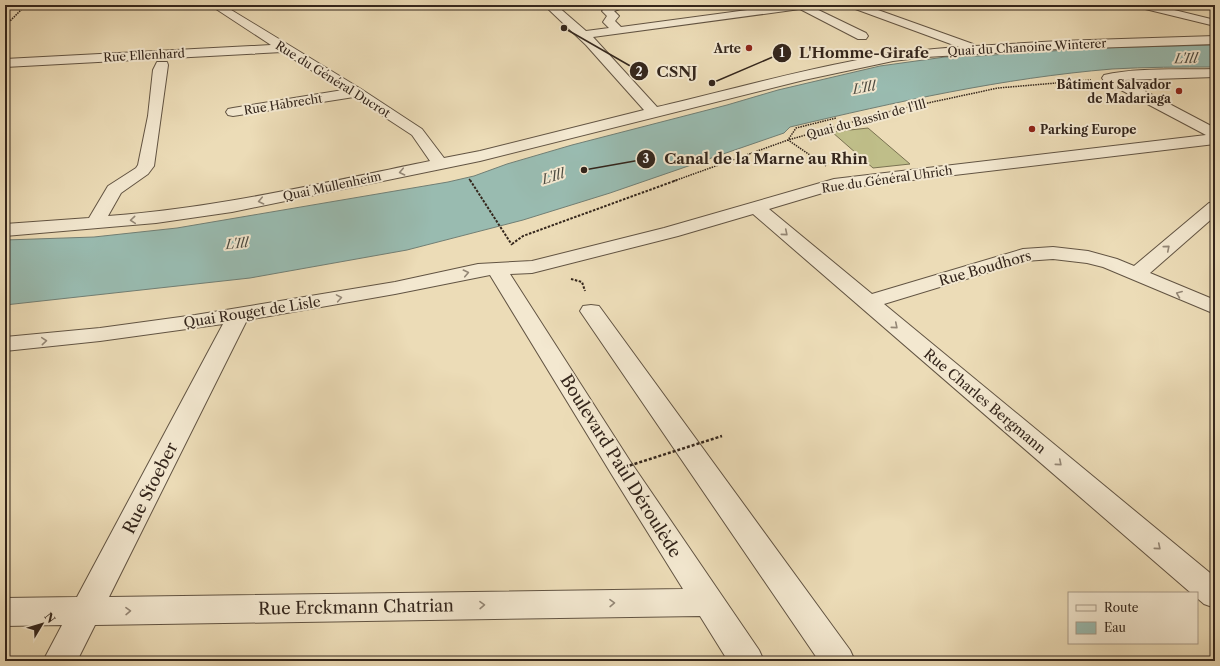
<svg xmlns="http://www.w3.org/2000/svg" width="1220" height="666" font-family="'Libre Caslon Text',serif">
  <style>
    .green { fill: #bfbe89; stroke: #7a7252 }
    .water { fill: #99bbb0; stroke: #717f75 }
    .lines { fill: none; stroke-linecap: round; stroke-linejoin: round }
    .minor-casing { stroke: #625443; stroke-width: 2 }
    .path-far1 { stroke: #34261c; stroke-width: 1.5; stroke-dasharray: 1.5 1; stroke-linecap: butt }
    .path { stroke: #34261c; stroke-width: 2; stroke-dasharray: 2.5 1.5; stroke-linecap: butt }
    .minor { fill: #f3e8d0; fill-rule: evenodd }
    .path-bridge-far1 { stroke: #34261c; stroke-width: 2.5; stroke-dasharray: 3 2; stroke-linecap: butt }
    .path-bridge { stroke: #34261c; stroke-width: 3.5; stroke-dasharray: 4 2.5; stroke-linecap: butt }
    .oneway { stroke: #948776 }
    .poi-dot { fill: #8f2418; stroke: #f3e8d0; stroke-width: 1.5 }
    .labels { text-anchor: middle; dominant-baseline: central; stroke-width: 4; stroke-linejoin: round; paint-order: stroke }
    .far-street-label { font-size: 12px; fill: #34261c; stroke: #f3e8d0 }
    .far-poi-label { font-size: 12px; font-weight: bold; fill: #34261c; stroke: #f3e8d0; text-anchor: end }
    .far-water-label { font-size: 13px; font-style: italic; fill: #4d4b41; stroke: #f3e8d0 }
    .street-label { font-size: 14px; fill: #34261c; stroke: #f3e8d0 }
    .near-street-label { font-size: 17px; fill: #34261c; stroke: #f3e8d0 }
    .leader { fill: none; stroke: #34261c; stroke-width: 1.5 }
    .callout-dot { fill: #34261c; stroke: #f3e8d0; stroke-width: 1.5 }
    .mark-label { font-size: 12px; text-anchor: middle; font-weight: bold; fill: #fff }
    .callout-label { font-size: 15px; text-anchor: middle; font-weight: bold; fill: #34261c; stroke: #f3e8d0; stroke-width: 4; stroke-linejoin: round; paint-order: stroke }
  </style>
  <rect width="100%" height="100%" fill="#ecdcb7"/>
  <filter id="stains"><feTurbulence type="fractalNoise" baseFrequency=".005" numOctaves="4"/><feColorMatrix values="0 0 0 0 .2 0 0 0 0 .09 0 0 0 0 .02 0 0 0 .5 -.17"/></filter>
  <radialGradient id="worn" r=".72"><stop offset=".6" stop-color="#630" stop-opacity="0"/><stop offset="1" stop-color="#630" stop-opacity=".3"/></radialGradient>
  <path class="green" d="M868,128l42,36 -37,4 -41,-36z"/>
  <path class="water" d="M1215,45v22c-34,0 -69,0 -103,2 -109,9 -216,33 -322,58l-6,6 -174,60 -87,27 -116,30 -157,28 -245,27v-65l89,-3 83,-9 271,-46 26,-6 33,-12 65,-19 155,-40 51,-15 102,-24 65,-9 33,-1 118,-8z"/>
  <g class="lines">
    <defs>
      <path id="minor" d="M210,5h13l138,84 61,40 22,29 36,-7 164,-41 -58,-65 -42,-40h12l30,26 23,-3 -6,-6 4,-6 -5,-5 6,-6h19l-1,2 -12,4 5,5 -4,5 6,6 164,-22h23l58,28 2,3 -2,3h-8l-58,-30 -207,28 64,70c99,-23 199,-54 302,-60l-109,-40 -1,-2h15l109,39 2,2 84,-5 156,-5v8l-156,5 -133,8 -33,4 -89,19 -324,81 -248,51 -76,11 -151,13v-12l84,-6 19,-32 28,-18 2,-3 10,-49 5,-46 4,-8h10l1,3 -14,101 -6,8 -27,19 -13,23c109,-8 215,-33 322,-55l-18,-26 -58,-38 -121,19 -5,-1 -2,-3 2,-3 5,-1 110,-18 -61,-38 -277,15v-8l266,-14z
        M1136,5h18l61,15v6l-78,-19z
        M1215,69v8l-91,3 91,48v16l-379,45 -67,20 103,85 151,-45 30,-2 35,4 29,8 17,7 75,-63 6,-1v14l-65,57 65,27v14l-112,-47 -16,-4 -34,-4 -28,2 -141,43 331,273v31l-11,-4 -7,-6v-5h-6l-438,-379 -75,22 -146,37 -22,1 120,187 129,189 5,11h-36l-28,-45 -605,9 -18,36h-34l19,-36 -57,1v-28l72,-1 146,-273 -123,17 -95,10v-14l95,-9 95,-13 200,-33 83,-18 54,-3 132,-33 170,-49 372,-44 -102,-54 -2,-3 2,-3c33,-8 77,-5 111,-6zM490,275l122,200 71,114 -574,8 138,-277 148,-26z
        M591,305l8,1 251,344 5,11h-36l-239,-350 3,-5z"/>
    </defs>
    <use href="#minor" class="minor-casing"/>
    <path class="path-far1" d="M5,26l21,-21
      M826,166l-38,-26 8,-12 40,-10
      M469,179l2,2
      M674,181l114,-41 107,-30 103,-22 93,-8"/>
    <path class="path" d="M470,180l42,65
      M512,244l11,-8 154,-56
      M571,279l11,3 3,9"/>
    <use href="#minor" class="minor"/>
    <path class="path-bridge-far1" d="M625,467l97,-31"/>
    <path class="path-bridge" d="M621,468l7,-2"/>
  </g>
  <defs><path id="oneway-chevron" d="M-2-3.5L2.5 0L-2 3.5" fill="none" stroke-width="1.6" stroke-linecap="round" stroke-linejoin="round"/></defs>
  <g class="oneway">
    <use href="#oneway-chevron" transform="translate(402 172) rotate(168)"/>
    <use href="#oneway-chevron" transform="translate(261 201) rotate(168)"/>
    <use href="#oneway-chevron" transform="translate(133 220) rotate(175)"/>
    <use href="#oneway-chevron" transform="translate(785 233) rotate(40)"/>
    <use href="#oneway-chevron" transform="translate(1167 248) rotate(-40)"/>
    <use href="#oneway-chevron" transform="translate(466 273) rotate(-12)"/>
    <use href="#oneway-chevron" transform="translate(1179 294) rotate(-158)"/>
    <use href="#oneway-chevron" transform="translate(339 298) rotate(-10)"/>
    <use href="#oneway-chevron" transform="translate(895 326) rotate(40)"/>
    <use href="#oneway-chevron" transform="translate(44 341) rotate(-5)"/>
    <use href="#oneway-chevron" transform="translate(1059 463) rotate(40)"/>
    <use href="#oneway-chevron" transform="translate(1158 547) rotate(40)"/>
    <use href="#oneway-chevron" transform="translate(612 603) rotate(-1)"/>
    <use href="#oneway-chevron" transform="translate(482 605) rotate(-1)"/>
    <use href="#oneway-chevron" transform="translate(128 611) rotate(-1)"/>
  </g>
  <g class="poi-dot">
    <circle cx="749" cy="48" r="4"/>
    <circle cx="1179" cy="91" r="4"/>
    <circle cx="1032" cy="129" r="4"/>
  </g>
  <g class="labels">
    <g class="far-street-label">
      <text transform="translate(1027 47) rotate(-3)">Quai du Chanoine Winterer</text>
      <text transform="translate(144 55) rotate(-3)">Rue Ellenhard</text>
      <text transform="translate(333 79) rotate(32)">Rue du Général Ducrot</text>
      <text transform="translate(283 104) rotate(-9)">Rue Habrecht</text>
      <text transform="translate(866 119) rotate(-15)">Quai du Bassin de l'Ill</text>
      <text transform="translate(887 179) rotate(-8)">Rue du Général Uhrich</text>
      <text transform="translate(332 186) rotate(-12)">Quai Mullenheim</text>
    </g>
    <g class="far-poi-label">
      <text x="741" y="48">Arte</text>
      <text x="1171" y="84">Bâtiment Salvador<tspan x="1171" dy="14">de Madariaga</tspan></text>
      <text x="1040" y="129" text-anchor="start">Parking Europe</text>
    </g>
    <g class="far-water-label">
      <text transform="translate(1186 58) rotate(-1)">L'Ill</text>
      <text transform="translate(864 87) rotate(-10)">L'Ill</text>
      <text transform="translate(553 176) rotate(-17)">L'Ill</text>
      <text transform="translate(237 243) rotate(-6)">L'Ill</text>
    </g>
    <g class="street-label">
      <text transform="translate(985 268) rotate(-16)">Rue Boudhors</text>
      <text transform="translate(252 312) rotate(-9)">Quai Rouget de Lisle</text>
      <text transform="translate(985 401) rotate(40)">Rue Charles Bergmann</text>
    </g>
    <g class="near-street-label">
      <text transform="translate(621 466) rotate(58)">Boulevard Paul Déroulède</text>
      <text transform="translate(150 488) rotate(-63)">Rue Stoeber</text>
      <text transform="translate(356 607) rotate(-1)">Rue Erckmann Chatrian</text>
    </g>
  </g>
  <path class="leader" d="M712 83L782 53M564 28L639 71M584 170L646 159"/>
  <g class="callout-dot">
    <circle cx="712" cy="83" r="4"/>
    <circle cx="564" cy="28" r="4"/>
    <circle cx="584" cy="170" r="4"/>
    <circle cx="782" cy="53" r="10"/>
    <circle cx="639" cy="71" r="10"/>
    <circle cx="646" cy="159" r="10"/>
  </g>
  <g class="mark-label">
    <text x="782" y="57">1</text>
    <text x="639" y="76">2</text>
    <text x="646" y="163">3</text>
  </g>
  <g class="callout-label">
    <text x="864" y="58">L'Homme-Girafe</text>
    <text x="677" y="77">CSNJ</text>
    <text x="766" y="164">Canal de la Marne au Rhin</text>
  </g>
  <rect width="1220" height="666" fill="none" stroke="#ecdcb7" stroke-width="20"/>
  <rect x="6" y="6" width="1208" height="654" fill="none" stroke="#34261c" stroke-width="2"/>
  <rect x="10" y="10" width="1200" height="646" fill="none" stroke="#34261c"/>
  <rect x="1068" y="592" width="130" height="52" fill="#f3e8d0" stroke="#a79a88"/>
  <rect x="1076" y="605" width="20" height="6" fill="#f3e8d0" stroke="#a79a88"/>
  <text x="1104" y="612" font-size="12" fill="#34261c">Route</text>
  <rect x="1076" y="622" width="20" height="12" fill="#99bbb0" stroke="#a79a88"/>
  <text x="1104" y="632" font-size="12" fill="#34261c">Eau</text>
  <g transform="translate(42 624) rotate(52)" stroke="#f3e8d0" stroke-width="3" paint-order="stroke">
  <path d="M0-3L7 15L0 10L-7 15Z" fill="#34261c"/>
  <text y="-6" font-size="11" font-weight="bold" text-anchor="middle" fill="#34261c">N</text>
  </g>
  <rect width="100%" height="100%" filter="url(#stains)"/>
  <rect width="100%" height="100%" fill="url(#worn)"/>
</svg>
